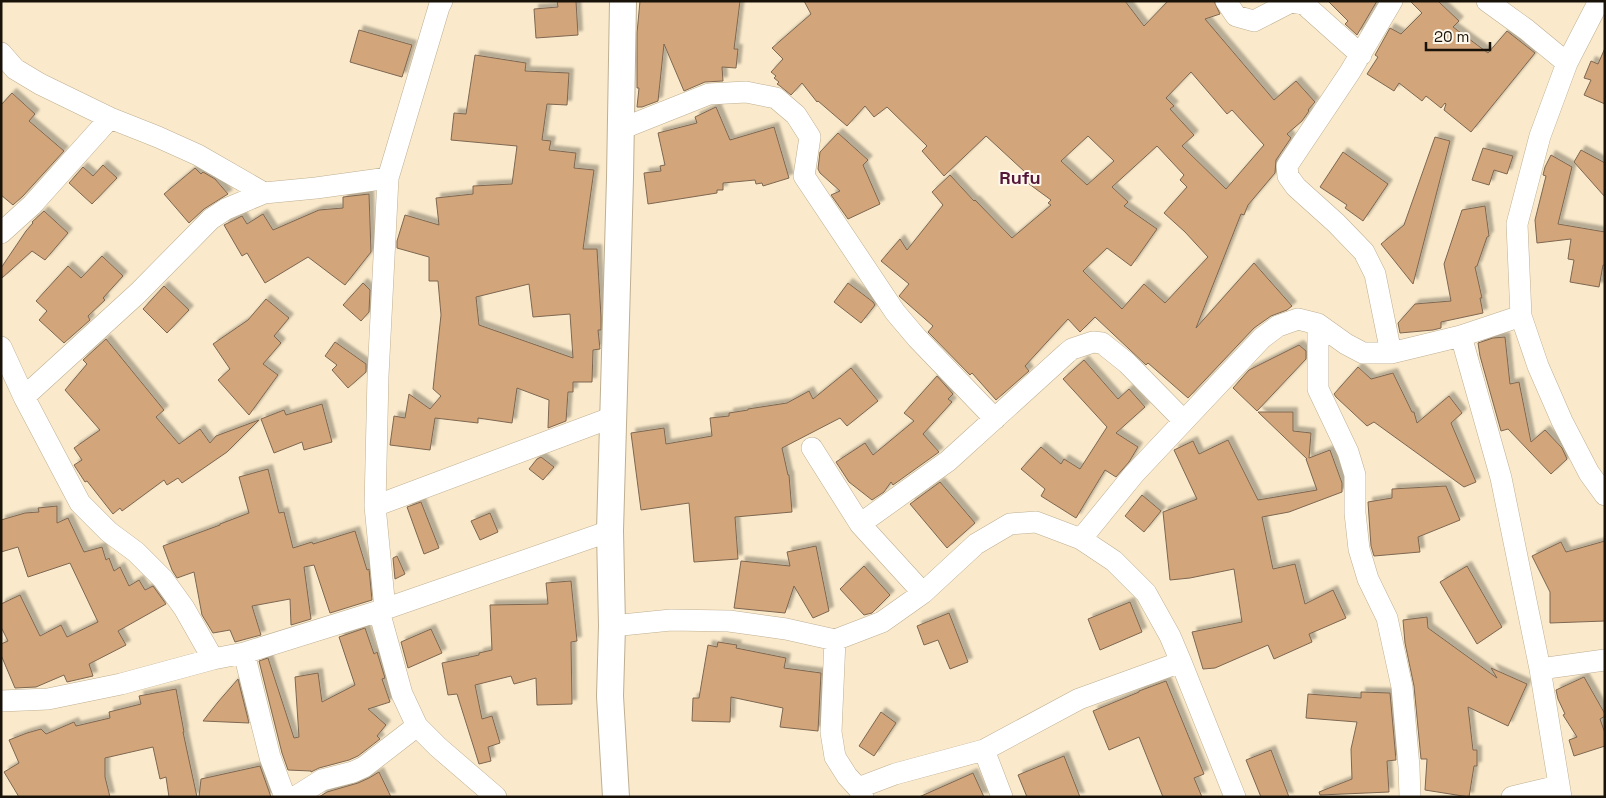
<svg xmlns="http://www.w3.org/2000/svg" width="1606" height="798" font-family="'Space Grotesk',sans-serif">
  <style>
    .building { fill: #d2a57a; stroke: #7e6751; fill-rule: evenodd; filter: url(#shadow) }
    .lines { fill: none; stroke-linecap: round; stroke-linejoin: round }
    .minor-casing { stroke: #bfaf92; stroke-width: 22 }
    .tertiary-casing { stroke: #bfaf92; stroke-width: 28 }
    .minor { stroke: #fff; stroke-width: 21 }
    .tertiary { stroke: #fff; stroke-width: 26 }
    .labels { text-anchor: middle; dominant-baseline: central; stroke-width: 4; stroke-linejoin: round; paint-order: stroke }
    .quarter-label { font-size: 18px; font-weight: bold; fill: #541638; stroke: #fef8ec }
  </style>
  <defs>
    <filter id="shadow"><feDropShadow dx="4.5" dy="-4.5" stdDeviation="1" flood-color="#0004"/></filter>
  </defs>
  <rect width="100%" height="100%" fill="#faeacb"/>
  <path class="building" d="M557,1h19l2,34 -42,3 -2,-29 24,-2z
    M640,1h100l-6,48h4l-2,19 -14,-1 1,14 -18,1 -21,9 -20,-47 -6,57 -16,6h-5l2,-19h-2v-55z
    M804,1h321l19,25 24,-25h46l6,13 -15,5 69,81 22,-19 19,21 -7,8 1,1 -7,10 -15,13 4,4 -15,22 -1,13 -27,32 -4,10 -3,-1 -45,114 58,-65 38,43 -5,4 -16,6 -17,12 -66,70 -40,-35 -2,2 -51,-48 -15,15 -12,-13 -43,47 4,5 -33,29 -24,-27 -2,2 -42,-43 5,-6 -34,-30 10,-12 -28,-23 19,-22 7,11 36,-45 -11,-13 18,-17 24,26 1,-1 37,38 39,-33 -3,-2 3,-3 -30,-22 4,-6 -39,-36 -42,40 -22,-25 5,-5 -40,-39 -13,10 -9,-11 -18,20 -29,-25 -1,1 -15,-19 -11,12 -11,-9 -3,-2 2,-2 -5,-4 2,-2 -5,-4 12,-13 -11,-11 39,-34zM1191,72l36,42 5,-4 32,35 -38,44 -44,-43 12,-11 -24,-26 4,-3 -8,-8zM1088,136l26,25 -27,24 -26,-24zM1157,146l27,29 -4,5 7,7 -23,26 21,19 23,25 -43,46 -21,-19 -22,25 -39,-38 24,-23 24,18 26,-37 -33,-23 4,-4 -16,-15z
    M1328,1h49l-20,34 -12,-11 3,-3z
    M1410,1h28l21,20 -6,6 35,26 19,-22 28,22 -64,79 -27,-22 2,-6 -1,-1 -4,5 -15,-12 -4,5 -23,-18 -5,8 -27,-17 11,-17 -3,-2 15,-27 11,6 21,-21z
    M359,30l53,15 -10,32 -52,-15z
    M1605,48v56l-21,-9 7,-15 -7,-2 7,-17 7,3z
    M475,55l51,8 -1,8 44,2 -2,32 -20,-1 -5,36 9,1 -2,9 27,3 -2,15 20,2 -11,79h14l4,68v13h-3l2,19 -7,1 -1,32h-19v10h-5l-2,29 -18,7 1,-28 -32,-12 -5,35 -34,-5v5l-43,-5 -5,32 -40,-5 4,-29 11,2 4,-24 21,15 11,-13 -8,-7 8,-74 -3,-34h-9v-24l-32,-9v-7l8,-26 34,10 -3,-27 37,-4v-8l39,-2 5,-38 -66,-6 3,-27 12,1zM529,284l4,33 37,-3 3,44 -94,-33 -3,-28z
    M12,93l23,21 -6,7 35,30 -41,45 -10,9 -12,-10v-90z
    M716,107l14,33 44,-13 15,51 -26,8 -1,-3 -6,1 -1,-4 -32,3v7h-6v3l-69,11 -4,-31 17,-2 -1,-5 5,-1 -7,-32 39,-10 -2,-6z
    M838,133l30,27 -5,5 17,39 -32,15 -17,-24 9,-4 -20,-18 -2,-4 2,-17z
    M1435,137l15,4 -37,143 -32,-40 23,-19z
    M1483,148l30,8 -6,18 -13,-4 -5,15 -17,-5z
    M1581,150l24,13v34l-31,-35z
    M1343,152l45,32 -25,37 -18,-13 2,-3 -27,-18z
    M1551,155l21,12 -14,57 47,8v33h-2l-4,22 -29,-5 4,-22 -6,-1 3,-20 -34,4 -2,-23 11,-44 -3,-1 2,-8z
    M103,165l14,13 -25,26 -23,-21 14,-16 10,9z
    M195,168l6,6 2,-2 12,7 13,15 -24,15 -15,14 -25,-29z
    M369,194l2,58 -26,33 -37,-28 -43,26 -18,-30 -5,3 -18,-31 18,-9 5,8 16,-10 10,16 46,-20 24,-2v-11z
    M1485,206l4,30 -2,1 -10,29 -2,1 7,31h-2l3,15 -42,9v6l-8,2 -33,3 -2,-10 17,-19 36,-3 -7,-37 18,-54z
    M44,211l24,22 -23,27 -13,-9 -30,27 -1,-10 25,-37 7,-8 -1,-1z
    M102,256l21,20 -20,22 2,2 -17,16 2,4 -26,23 -25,-23 8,-9 -11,-10 32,-35 13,12z
    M363,283l7,7 -1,22 -8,9 -18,-16z
    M848,283l25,19 2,3 -14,18 -27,-21z
    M164,286l25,24 -22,23 -24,-24z
    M266,299l23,19 -15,18 7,7 -18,21 15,11 -29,40 -31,-35 12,-11 -17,-25 35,-24z
    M1505,337l5,47 9,-2 12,60 14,-12 17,18 5,11 -16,15 -43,-45 -7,2 -21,-75 -2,-13 15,-5z
    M106,339l58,71 -8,7 23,27 21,-15 10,14 6,-7 43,-16 -32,32 -45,31 -4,-5 -11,7 -3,-5 -42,31 -2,-3 -7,6 -26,-33 -2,1 -11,-17 8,-5 -8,-12 26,-18 -35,-40 22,-26 -4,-4z
    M335,342l31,22v8l-18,16 -16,-18 5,-5 -12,-9z
    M1299,345l7,6v8l-49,52 -24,-23 16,-18z
    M1084,360l34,39 11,-10 16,18 -29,26 22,14 -9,15 -13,15 -11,-7 -29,48 -35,-22 4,-7 -24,-20 20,-22 20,17 3,-5 16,10 27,-42 -44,-48z
    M1358,367l13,12 22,-6 19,39h2l3,11 32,-27 13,17 -11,10 25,59 -12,5 -90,-65 -7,4 -31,-29 -2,-3z
    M851,368l27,33 -31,25 -7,-8 -58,30 6,27h1l3,37 -57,5 3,42 -44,3 -5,-59 -48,7 -10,-77 33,-5 2,16 46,-8 -2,-18 19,-2v-3l19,-3v-1l39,-6 22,-12 4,8z
    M937,376l16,18 -5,5 4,3 -29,32 16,18 -46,33 -2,-3 -7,10 -12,8 -23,-18 -13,-20 29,-19 8,12 41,-34 -10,-8z
    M322,404l10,38 -28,8 -2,-8 -28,11 -13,-34 23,-9 2,5z
    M1258,412h35v19l18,2 -2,25 21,-8 12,33v9l-53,20 -27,5 11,52 22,-5 10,40 28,-14 13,28 -37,16 3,8 -38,17 -6,-14 -53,23 -12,1 -11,-37 50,-10 -8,-53 -44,9 -20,2 -7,-68 34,-13 -23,-49 19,-9 6,13 29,-14 30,60 59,-10 -11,-31h1z
    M541,457l13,10 -11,13 -14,-11 8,-10z
    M268,469l11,44 5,-1 9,36 19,-6 1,2 42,-13 12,39 2,-1 3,31 -42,13 -16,-48 -10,2 7,52 -20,6 -1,-26 -38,7 9,29 -26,7 -5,-12 -17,3 -11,-18 -8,-43 -17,6 -5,-8 -9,-24 57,-21v-1l29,-11 -10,-36z
    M940,482l35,41 -28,25 -37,-44z
    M1446,486l14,34 -42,17 2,15 -46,4 -3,-10 -3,-44 24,-4v-9z
    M1142,495l19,16 -17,21 -19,-16z
    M421,502l18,46 -15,6 -17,-47z
    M57,506v17l11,-5 16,34 18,-5 4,13 3,-2 5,13 6,-4 9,19 10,-6 6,10 8,-4 13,18 -48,27 8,14 -37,19 4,12 -26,6 -3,-7 -28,12 -21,1 -14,-33v-11l7,-3 -7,-14v-23l19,-9 20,41 21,-11 6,12 31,-15 -28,-59 -42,14 -10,-30 -17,5v-32l24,-7 14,-1 -1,-4z
    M490,513l8,19 -18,8 -9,-19z
    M1605,541v80l-55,2v-31l-18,-36 29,-14 5,10z
    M816,546l13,65 -16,7 -19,-32 -9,27 -51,-5 7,-47 49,5 -3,-14z
    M397,556l8,18 -10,5 -2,-21z
    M864,566l26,29 -18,18 -8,2 -24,-26z
    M1467,566l35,61 -25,17 -37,-62z
    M571,581l6,60 -6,1 1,62 -35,1 -1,-27 -22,6 -3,-8 -36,9 7,34 10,-3 8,27 -12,4 3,14 -12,3 -22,-70 -9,1 -6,-32 37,-8v-2l13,-3 -2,-45 58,-1 -2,-21z
    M1130,602l12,30 -42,18 -12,-31z
    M949,613l19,49 -18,7 -12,-29 -14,5 -7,-19z
    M1427,617l1,11 69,50 -6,-10 36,16 -19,42 -40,-19 5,43h4v16h-3l-5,31 -44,-7 2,-31h-6l-7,-73 -9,-43 -2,-23z
    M365,628l9,26 3,-2 8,26 -3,1 8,23 -22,7 18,16 -9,11 3,3 -22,17 -9,4 -30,8 -8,4v-1l-23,-1 -6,-17 -23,-92 9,-3 26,80 5,-1 -4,-60 23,-4 4,29 33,-17 -16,-48z
    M431,629l11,24 -34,15 -7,-26z
    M718,642l19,3 -1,3 50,10 -2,10 37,5 -3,58 -38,-4 3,-19 -52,-11 -1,25 -38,-1 1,-23h6l9,-53 9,2z
    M1584,677l21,37v2l-5,3 5,14v13l-31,10 -5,-16 8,-3 -14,-22 2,-1 -7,-15 -2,-9z
    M238,679l11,44 -46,-2 15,-19z
    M1166,681l38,93 -10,4 8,19h-39l-24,-60 -30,13 -16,-39 46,-19v-1z
    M176,689l8,43h-1l14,65h-28l-3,-20 -6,2 -7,-32 -48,11v19l5,20h-91l-15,-25 15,-9 -10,-23 18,-7 14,-4 5,5 28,-12 2,4 34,-8 -1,-6 32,-8 -2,-8z
    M1361,692l29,1 6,67 -9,1 2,31 -69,3 -1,-3 33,-13 -1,-30 6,-27 -51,-4 2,-24 53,4z
    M881,712l15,11 -22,33 -15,-10z
    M1271,750l18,47h-28l-15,-37z
    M1064,756l16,41h-53l-9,-22z
    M260,766l11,31h-72l2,-18z
    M379,772l12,25h-72l8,-5 31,-9 11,-5z
    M973,773l11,24h-65z"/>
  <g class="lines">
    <defs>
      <path id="minor" d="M1226,1l10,15 18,5 37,-19 13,2 57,51
        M1487,1l40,29 40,33
        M1599,1l-32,62 -27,73 -23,88 4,92 17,50 24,55 27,52 16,22
        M1,53l14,16 25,15 70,34 48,19 40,18 66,38
        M621,129l88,-35 37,-2 30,6 20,17 14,22 -6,39 91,136 22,26 78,81
        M1,233l31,-28 78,-87
        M1318,324v65l30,63 7,23v38l4,36 9,30 19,39 15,69 7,80 1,30
        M1461,336l40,142 39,191 21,128
        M1,347l23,50 56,106 29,29 27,20 27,27 21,29 29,51
        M1391,353l-16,-79 -11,-22 -28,-29 -40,-36 -8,-11 -1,-10 63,-94 42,-71
        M24,397l114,-104 73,-74 15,-10 38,-16 52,-5 72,-10
        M812,448l48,76 63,69
        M375,506l238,-89
        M860,524l88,-63 119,-108 5,-4 21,-7 9,1 25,20 57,58
        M1081,539l53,-65 128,-136 16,-12 20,-7 20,5 28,20 17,9h28l70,-17 60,-20
        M385,609l-10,-103 3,-130 10,-198 51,-171 3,-6
        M379,611l23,83 15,32 21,21 58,50
        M612,626l59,-6 58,1 57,8 49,11 47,-18 41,-29 53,-49 34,-20 26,-2 45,17 33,22 32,32 24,43 11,26 54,135
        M835,640l-4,92 4,25 12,19 11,12 5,9
        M244,653l26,104 15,40
        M1540,669l65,-9
        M1,701l47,-2 73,-15 92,-25 31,-6 135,-42 231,-80
        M984,750l18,47
        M858,788l37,-14 89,-24 95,-51 102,-37
        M295,797l27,-17 31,-8 11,-5 53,-41
        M1512,797l46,-11"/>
      <path id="tertiary" d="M616,797l-6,-101 2,-70 -2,-95 10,-353 3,-177"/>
    </defs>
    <use href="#minor" class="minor-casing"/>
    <use href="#tertiary" class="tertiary-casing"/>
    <use href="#minor" class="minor"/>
    <use href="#tertiary" class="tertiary"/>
  </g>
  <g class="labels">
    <g class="quarter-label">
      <text x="1020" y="177">Rufu</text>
    </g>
  </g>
  <rect width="1606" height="798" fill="none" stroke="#181208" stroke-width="5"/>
  <path d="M1426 42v8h64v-8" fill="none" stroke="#181208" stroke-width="2.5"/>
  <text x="1434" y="42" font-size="15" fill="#181208" stroke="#fef8ec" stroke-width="4" paint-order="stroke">20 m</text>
</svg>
